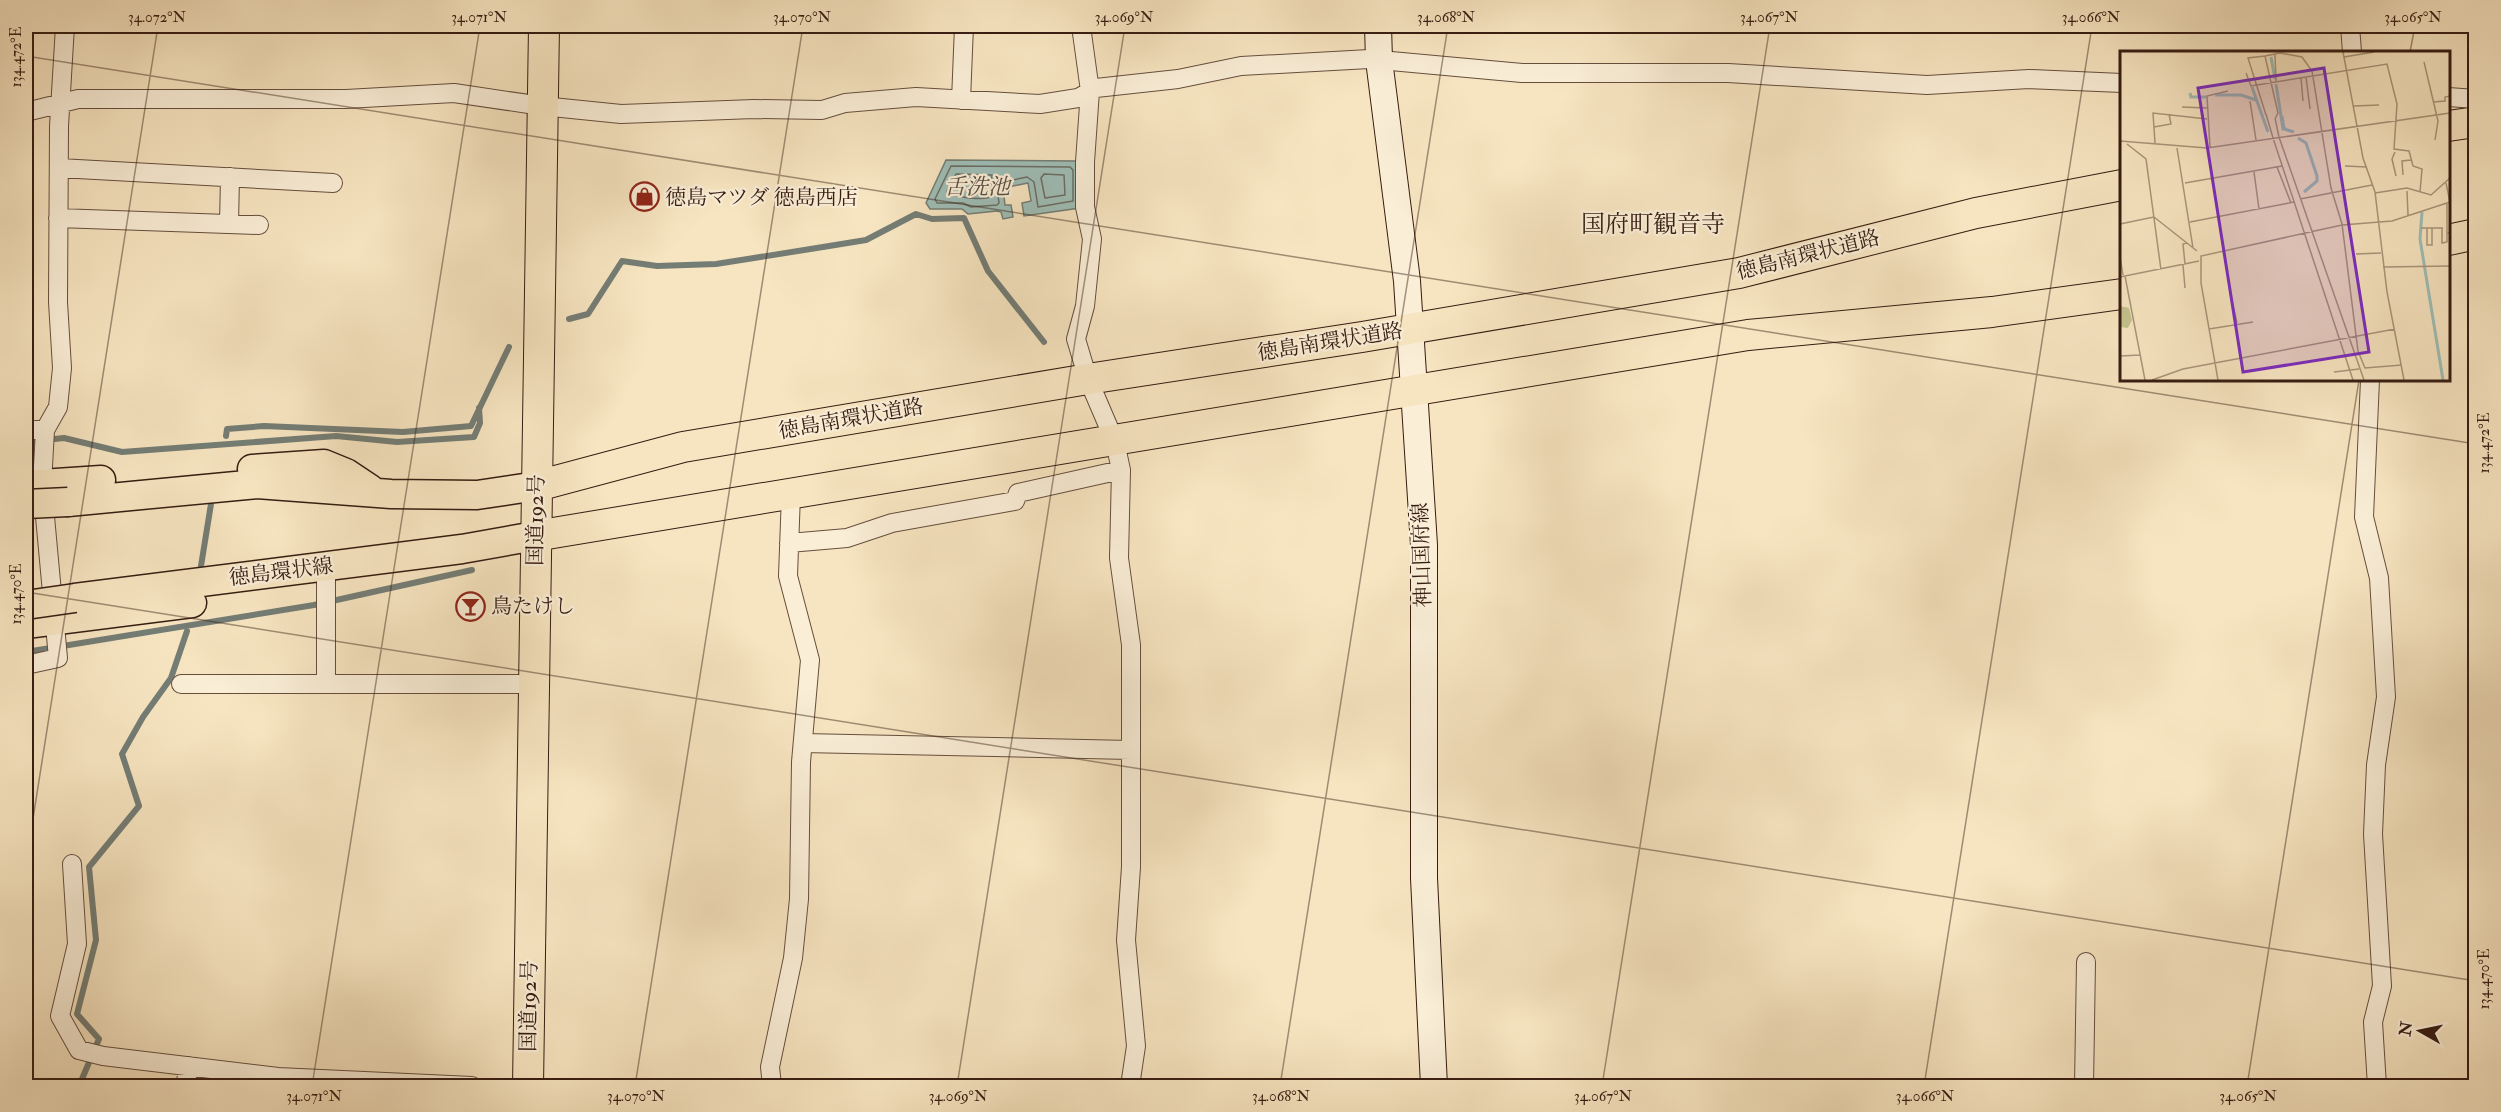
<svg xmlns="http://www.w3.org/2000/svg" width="2501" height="1112" font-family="'IM FELL Double Pica','Noto Serif JP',serif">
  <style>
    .water { fill: #9ebeb7; stroke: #747d75; stroke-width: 1.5 }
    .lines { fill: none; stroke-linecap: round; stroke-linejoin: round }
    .shore { stroke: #6a6d64; stroke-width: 1.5 }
    .stream { stroke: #747d75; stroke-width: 6 }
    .minor-casing { stroke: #664e3e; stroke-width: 20 }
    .secondary-casing { stroke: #361c12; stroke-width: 28 }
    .primary-casing { stroke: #361c12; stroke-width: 31 }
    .trunk-casing { stroke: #361c12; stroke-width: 32 }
    .minor { stroke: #faeed7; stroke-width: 18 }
    .secondary { stroke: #faeed7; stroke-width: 26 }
    .primary { stroke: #f7e5c1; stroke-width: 28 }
    .trunk { stroke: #f7e5c1; stroke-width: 30 }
    .primary-bridge-casing { stroke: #361c12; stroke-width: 31; stroke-linecap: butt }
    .primary-bridge { stroke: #f7e5c1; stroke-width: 28 }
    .ticks { fill: none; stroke: #361c12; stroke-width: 1.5; stroke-opacity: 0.45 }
    .labels { text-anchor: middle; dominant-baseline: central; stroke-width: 4.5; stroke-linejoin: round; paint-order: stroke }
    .poi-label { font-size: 21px; fill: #361c12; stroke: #faeed7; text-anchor: start }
    .street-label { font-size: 21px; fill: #361c12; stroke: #faeed7 }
    .water-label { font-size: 22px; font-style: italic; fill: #554d44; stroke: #faeed7 }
    .quarter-label { font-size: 24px; fill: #361c12; stroke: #faeed7 }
    .inset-river { fill: none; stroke: #9ebeb7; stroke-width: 3 }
    .inset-road { fill: none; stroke: #aa957b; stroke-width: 1.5 }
    .view { fill: #7b2cbf; fill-opacity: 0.15; stroke: #7b2cbf; stroke-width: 3 }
    .inset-edge { fill: none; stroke: #361c12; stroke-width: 3 }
    .neatline { fill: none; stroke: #361c12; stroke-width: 2 }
    .ticks-label { font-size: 15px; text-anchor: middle; fill: #361c12 }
  </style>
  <rect width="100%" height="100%" fill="#f7e5c1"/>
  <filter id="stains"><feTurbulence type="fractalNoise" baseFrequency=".00333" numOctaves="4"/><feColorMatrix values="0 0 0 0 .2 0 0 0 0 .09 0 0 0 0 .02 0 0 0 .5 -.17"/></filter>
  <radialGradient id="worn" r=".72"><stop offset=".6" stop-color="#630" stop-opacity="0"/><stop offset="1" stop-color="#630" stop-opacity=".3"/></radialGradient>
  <path class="water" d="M946,160l132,1 2,47 -56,8 -2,-13 9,-2 -3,-18 -25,5 2,17h6l2,12 -10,2 -2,-7 -4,-1 -29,3 -6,-5h-32l-4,-6z"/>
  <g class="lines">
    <path class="shore" d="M951,166l119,1 3,3v31l-35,6 -4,-25 -7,-5 -28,6 -2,6 2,14 -2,2 -26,2 -8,-4h-26l-2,-4z
      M956,174l36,1 -2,22c-13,4 -28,-1 -42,-2l-1,-4z
      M1044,174l20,1 1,20 -20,3 -4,-20z"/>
    <path class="stream" d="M569,319l19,-5 34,-53 35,5 59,-2 107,-17 43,-7 50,-26 16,5 32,-1 24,53 56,71
      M226,436l1,-7 37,-3 139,6 68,-6 38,-79
      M26,442l38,-4 58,14 214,-16 61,6 77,-5 6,-14 -1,-15
      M201,566l10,-62
      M26,652l288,-47 158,-35
      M79,1086l20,-47 -22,-25 19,-74 -7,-73 50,-61 -17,-52 21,-37 28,-39 16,-47"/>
    <defs>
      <path id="minor" d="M1081,26l9,65 -5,71v45l7,32 -7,67 -9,33 12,40 27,63 6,28 -2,88 12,87v222l-5,73 10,106 -6,40
        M2350,26l2,26
        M2448,97l28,2
        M961,100l3,-74
        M26,112l52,-13h268l108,-6 88,13 79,8 133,-5 68,1 23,-7 71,-6 124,7 38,-6 18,-10 82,-9 63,-13 128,-7 153,14h206l199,12 102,-6 93,4
        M59,168l274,15
        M58,218l201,7
        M229,224l1,-47
        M2370,380l-6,137 15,61 7,119 -10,68 -3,69 9,152 -9,36 4,64
        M26,430h19
        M789,543l58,-5 45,-15 123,-22 3,-8 103,-23
        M326,566v117
        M26,665l32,-7 -16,-174 3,-54 13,-23 4,-39 -4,-66 1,-176 6,-100
        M181,684h352
        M803,743l328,7
        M72,864l5,80 -17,72 19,34 24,6 175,21 194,9
        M185,1086l4,-20
        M772,1086l-2,-19 23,-109 6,-59 2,-137 9,-102 -22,-84 3,-82
        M2084,1086l2,-124"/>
      <path id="secondary" d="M1378,26l1,34 28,221 17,264v333l10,208"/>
      <path id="primary" d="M252,469l72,-5 22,9 24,16
        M26,485l75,-5
        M68,502l189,-18 134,10 86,1 60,-9
        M75,598l387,-49 73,-13
        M26,624l166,-21"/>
      <path id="trunk" d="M2448,126l28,-4
        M2448,240l28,-6
        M537,486l146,-39 405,-68 274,-42 377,-64 237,-60 146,-28
        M535,536l1213,-201 244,-23 130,-18
        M528,1086l16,-1060"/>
    </defs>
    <use href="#minor" class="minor-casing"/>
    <use href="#secondary" class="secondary-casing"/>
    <use href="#primary" class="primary-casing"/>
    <use href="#trunk" class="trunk-casing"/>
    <use href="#minor" class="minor"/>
    <use href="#secondary" class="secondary"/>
    <use href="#primary" class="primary"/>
    <use href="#trunk" class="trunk"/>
    <defs>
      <path id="primary-bridge" d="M26,504l42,-2
        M26,605l49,-7"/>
    </defs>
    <use href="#primary-bridge" class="primary-bridge-casing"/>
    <use href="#primary-bridge" class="primary-bridge"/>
  </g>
  <path class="ticks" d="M2410,52l5,-26M26,56l2450,388M26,592l2450,389M26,863l132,-837M312,1086l168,-1060M635,1086l168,-1060M957,1086l168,-1060M1280,1086l168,-1060M1602,1086l168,-1060M1924,1086l168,-1060M2247,1086l112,-706"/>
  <defs>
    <symbol id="shop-ring" viewBox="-11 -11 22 22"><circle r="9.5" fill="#faeed7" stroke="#8f2418" stroke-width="1.5"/><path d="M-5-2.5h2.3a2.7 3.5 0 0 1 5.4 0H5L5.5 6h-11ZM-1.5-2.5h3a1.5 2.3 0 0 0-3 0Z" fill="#8f2418"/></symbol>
    <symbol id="bar-ring" viewBox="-11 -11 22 22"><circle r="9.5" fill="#faeed7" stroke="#8f2418" stroke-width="1.5"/><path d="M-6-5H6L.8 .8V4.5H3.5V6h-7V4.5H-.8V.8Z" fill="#8f2418"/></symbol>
  </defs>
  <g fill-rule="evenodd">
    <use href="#shop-ring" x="628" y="180" width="33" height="33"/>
    <use href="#bar-ring" x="454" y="590" width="33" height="33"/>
  </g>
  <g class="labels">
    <g class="poi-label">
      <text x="665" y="197">徳島マツダ 徳島西店</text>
      <text x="491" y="606">鳥たけし</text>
    </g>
    <g class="street-label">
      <text transform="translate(1808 255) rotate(-14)">徳島南環状道路</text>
      <text transform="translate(1330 342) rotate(-9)">徳島南環状道路</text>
      <text transform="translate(851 419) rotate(-10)">徳島南環状道路</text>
      <text transform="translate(536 520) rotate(-89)">国道192号</text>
      <text transform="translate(1422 555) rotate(-92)">神山国府線</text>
      <text transform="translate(281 572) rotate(-7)">徳島環状線</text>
      <text transform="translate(529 1006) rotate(-89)">国道192号</text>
    </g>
    <g class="water-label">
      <text x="977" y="187">舌洗池</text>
    </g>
    <g class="quarter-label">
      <text x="1653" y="224">国府町観音寺</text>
    </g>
  </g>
  <g transform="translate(2120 51)">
    <rect width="330" height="330" fill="#f7e5c1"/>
    <path d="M0,255l9,2 3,12 -4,8 -8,-1z" fill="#c4c28d"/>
    <path class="inset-river" d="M151,6l4,22M156,33l7,45h4M132,36l16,45M70,42l1,4h15M95,44h26l15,5M162,65l2,13 10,3M178,87l8,5 11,33v5l-13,11M302,161l-2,27 23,141"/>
    <path class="inset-road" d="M223,1l20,106 12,34 12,100 17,88M155,3l1,27M145,5l15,-3 22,4 10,14 19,117 11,36 16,127 7,17 37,-3M224,6l30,-5M304,11l14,59 -3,19M126,22l5,13 136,-22 10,40 -3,45 15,2 4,15 9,3 -2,23M186,26l4,32M181,27l2,23M130,50l6,39M313,51l12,-1v-4l5,-1M234,55l25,-1M62,56l25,1M146,63l7,24M146,64l-18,-57 17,-2 13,57 -3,6M155,67l4,19M34,76l17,-3 -2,-10M159,86l85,243M153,87l80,242M0,90l87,7 243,-35M35,92l-2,-30 54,6M7,93l19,15 15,111M90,96l-3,-51 21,-5M57,97l16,100M275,101l-3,7 4,17M225,115l22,1M157,116l14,36M134,121l5,37M283,124l-1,-14 9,-1M65,132l97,-17M326,132l4,19M287,140l1,24M255,142l32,-5 24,7 19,-17M180,148l72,-14M327,153v29h3M34,166l43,34M70,171l104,-20M0,173l34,-7M301,177h22M307,177v17h5v-17M322,177v15l5,-1v-9M236,203l25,-1M0,206l3,18M65,213l-2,-20 4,-1M63,214l2,23M263,216l67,-1M5,225l20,104M0,226l79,-16M111,245l6,27M89,278l44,-7M0,305l20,-1M214,321l25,-3M32,329l31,-11 212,-40M98,329l-17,-97v-27l141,-31 50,-4 58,-19"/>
    <path class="view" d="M204,17l45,284 -126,20 -45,-284z"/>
    <rect width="330" height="330" class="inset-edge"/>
  </g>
  <rect width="2501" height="1112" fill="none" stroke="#f7e5c1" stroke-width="66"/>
  <g transform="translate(2420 1031) rotate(279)" stroke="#faeed7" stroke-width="4.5" paint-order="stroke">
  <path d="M0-4.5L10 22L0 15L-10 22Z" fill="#361c12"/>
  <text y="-9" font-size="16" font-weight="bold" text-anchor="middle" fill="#361c12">N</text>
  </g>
  <rect x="33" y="33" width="2435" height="1046" class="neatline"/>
  <g class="ticks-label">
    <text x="157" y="22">34.072°N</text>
    <text x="479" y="22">34.071°N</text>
    <text x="802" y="22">34.070°N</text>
    <text x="1124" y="22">34.069°N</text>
    <text x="1446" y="22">34.068°N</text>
    <text x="1769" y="22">34.067°N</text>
    <text x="2091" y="22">34.066°N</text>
    <text x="2413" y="22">34.065°N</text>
    <text transform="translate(16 57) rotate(-90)" y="5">134.472°E</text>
    <text transform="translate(2484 443) rotate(-90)" y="5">134.472°E</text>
    <text transform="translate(16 594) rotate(-90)" y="5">134.470°E</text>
    <text transform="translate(2484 979) rotate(-90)" y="5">134.470°E</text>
    <text x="314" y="1101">34.071°N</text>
    <text x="636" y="1101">34.070°N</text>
    <text x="958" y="1101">34.069°N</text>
    <text x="1281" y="1101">34.068°N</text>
    <text x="1603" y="1101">34.067°N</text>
    <text x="1925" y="1101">34.066°N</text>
    <text x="2248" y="1101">34.065°N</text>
  </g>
  <rect width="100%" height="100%" filter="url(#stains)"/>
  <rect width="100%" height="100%" fill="url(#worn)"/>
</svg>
